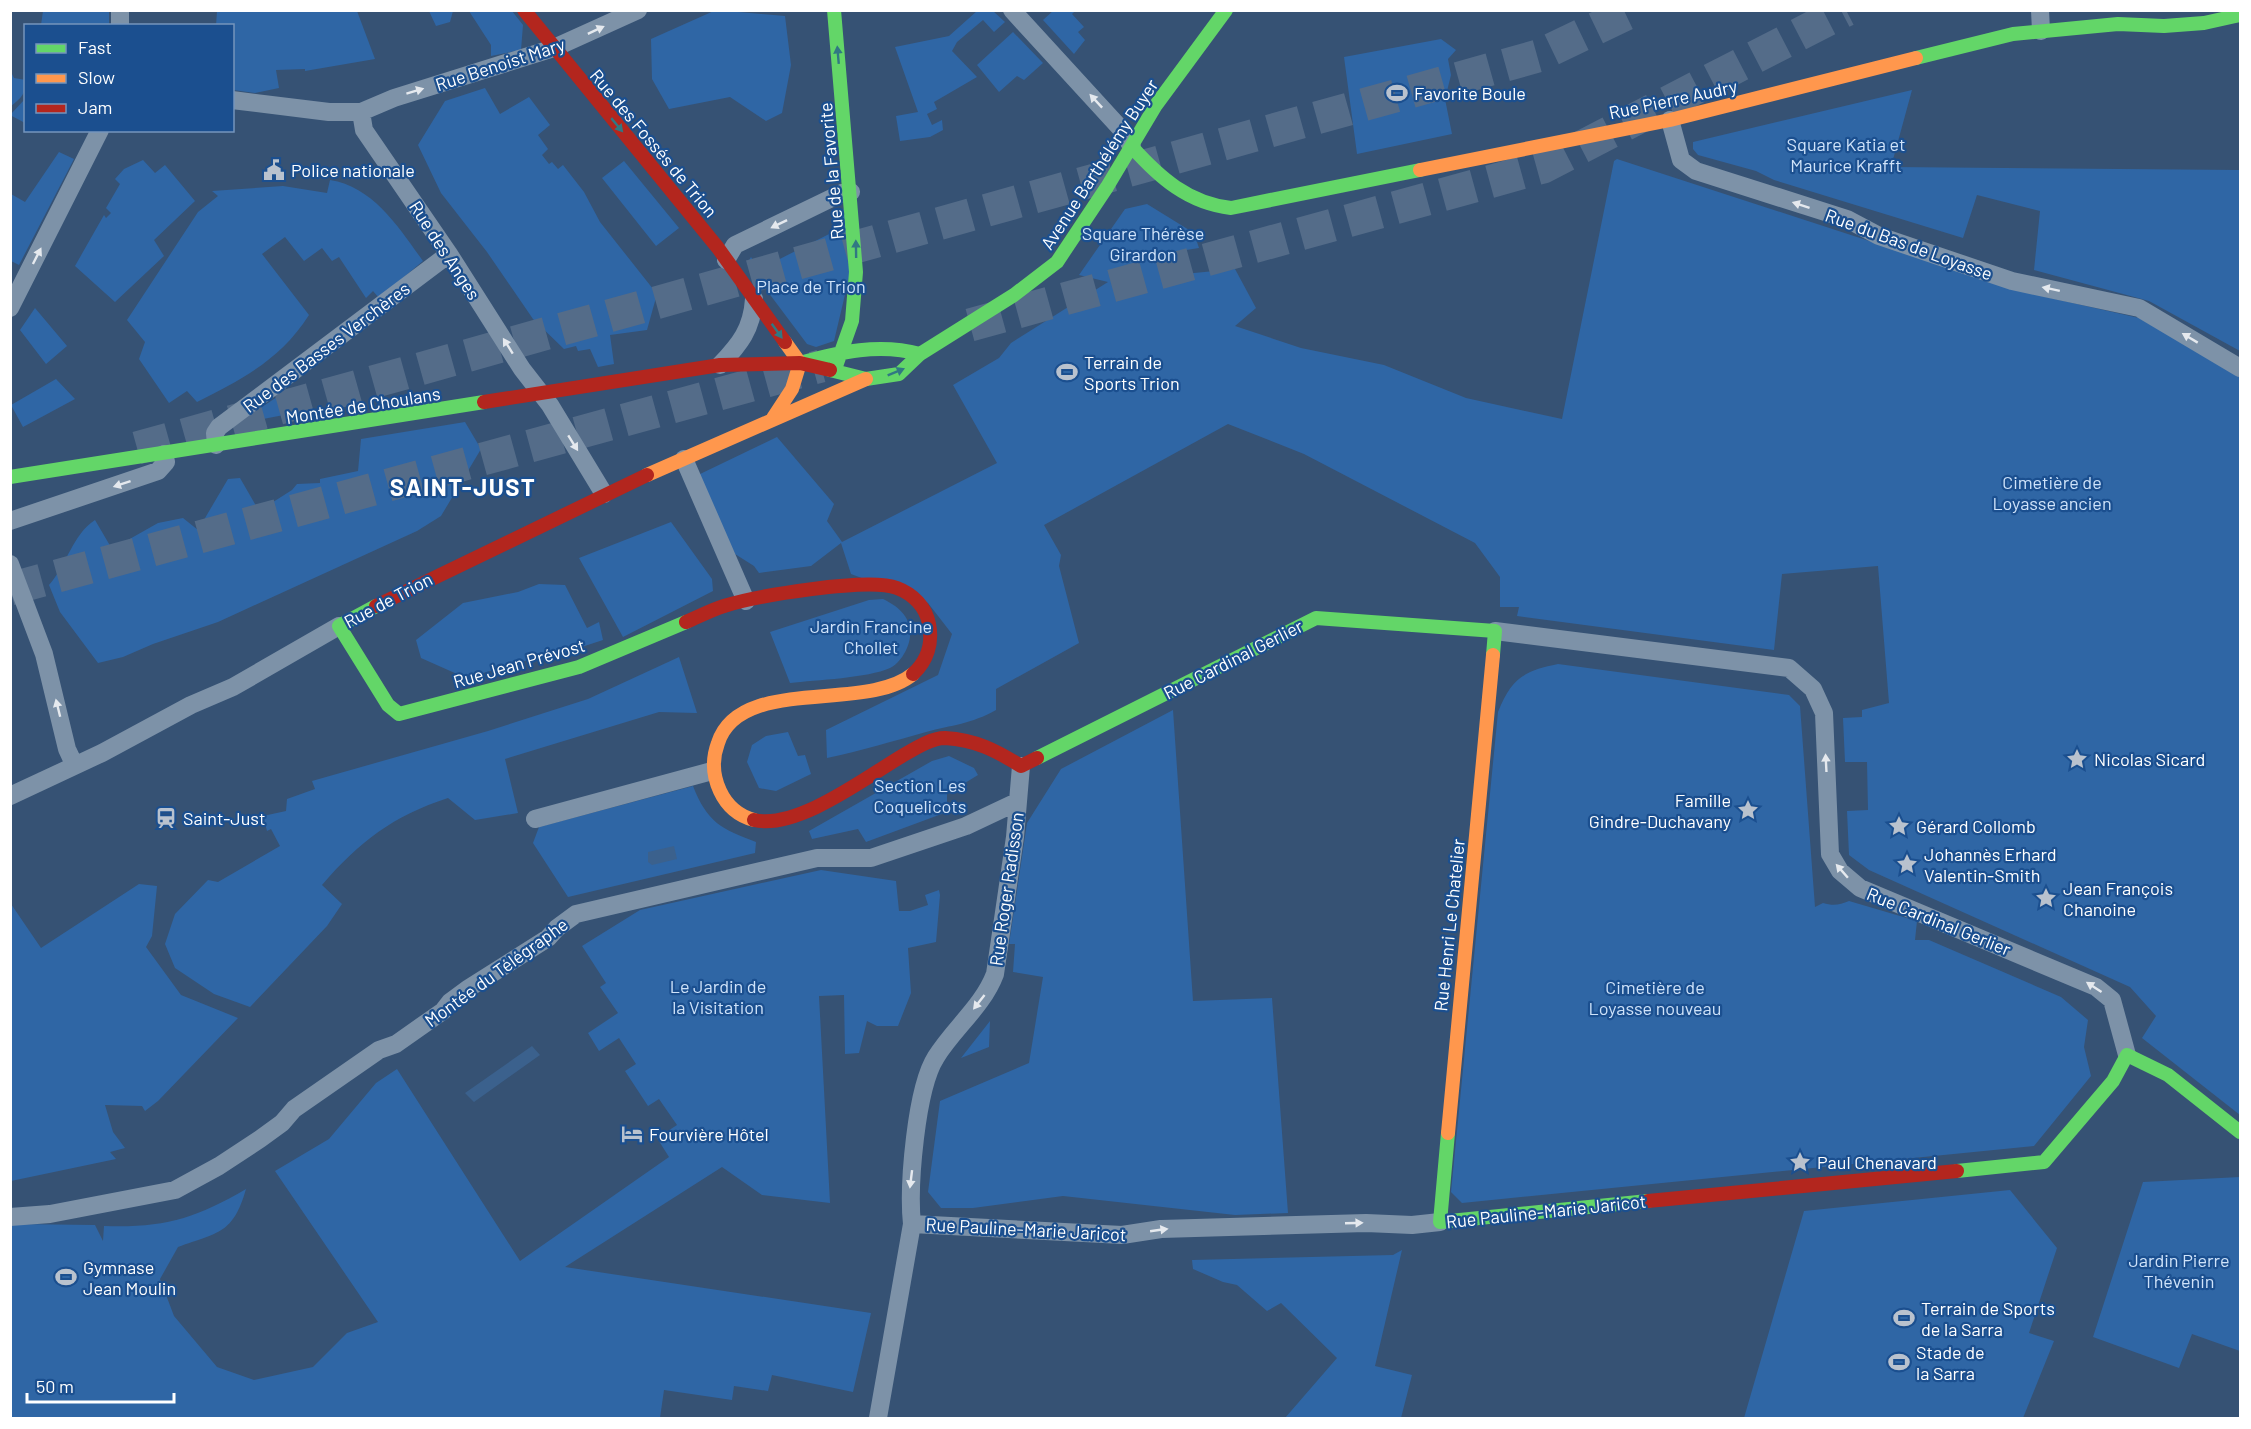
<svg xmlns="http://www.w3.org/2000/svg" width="2251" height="1429" font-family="Barlow,sans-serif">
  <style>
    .green { fill: #2f66a5 }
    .water { fill: #3b618d }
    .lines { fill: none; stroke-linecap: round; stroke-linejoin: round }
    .highway-tunnel { stroke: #546c89; stroke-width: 33; stroke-dasharray: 33 16; stroke-linecap: butt }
    .street { stroke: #7d92a8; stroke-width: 18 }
    .fast { stroke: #63d668; stroke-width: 14 }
    .slow { stroke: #ff974d; stroke-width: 14 }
    .jam { stroke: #b3261e; stroke-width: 14 }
    .oneway { fill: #e5e9ee }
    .oneway2 { fill: #317883 }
    .labels { text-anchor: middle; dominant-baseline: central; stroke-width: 4.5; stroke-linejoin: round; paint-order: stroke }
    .street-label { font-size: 18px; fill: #fff; stroke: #1b4f8f }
    .poi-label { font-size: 18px; fill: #fff; stroke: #1b4f8f; text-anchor: start }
    .park-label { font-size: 18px; fill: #cfe3fa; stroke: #1b4f8f }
    .district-label { font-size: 24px; font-weight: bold; letter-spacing: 1.5px; fill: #fff; stroke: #1b4f8f }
  </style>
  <rect width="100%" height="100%" fill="#365274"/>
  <path class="green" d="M716,10l69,6 6,49 -9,48 -16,8 -36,-24 -61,12 -17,-30 -1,-40z
    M1054,10l21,1 -3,3 12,13 -6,5 7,8 -11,14 -31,-34z
    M43,11h66v14h-68z
    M217,11h140l18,48 -70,12v-2l-29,1 3,18 -24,5 -22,-3 -1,-64h-16z
    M429,11h24l-3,11 -14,4z
    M469,11h43l11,14 -2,25 -30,6v-11z
    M977,11h16l12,11 -11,10 -11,-12 -26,22 -5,9 25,26 -43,25 3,7 -10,5 5,11 10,-5 1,10 -13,7 -30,4 -4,-25 22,-4 -23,-65 54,-11z
    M1013,32l30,31 -19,17 -7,-4 -18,16 -22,-27z
    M1441,39l15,11 -8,9 3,16 -6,24 7,35 -95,20 -13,-97z
    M10,70l4,8 12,2c0,14 -5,18 -15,26z
    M485,88l15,26 29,-17 21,28 -12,10 10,14 -6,6 7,9 3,-2 6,7 5,-4 21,27 16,30 57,72 -10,36 -37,5 4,29 -16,3 -8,-18 -12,2 -2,-5 -12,3 -31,-30 -46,-67 -46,-59 -23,-48 27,-44z
    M1912,90l-21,77 349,3v181l-91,-50 -115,-31 6,-59 -63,-16 -14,43 -189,-58 -18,-9 -58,-16 -5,-6v-7z
    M25,99v24l-15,-8z
    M59,152l15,7 -55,106 -8,-4v-67l14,8z
    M1617,159l412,134 110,25 101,58v739l-98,-77 14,-22 -26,-29 -261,-117 -20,-15 -2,-44 21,-1 -1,-48h-22l-2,-44 19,-1v-7l27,-7 -11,-137 -96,8 -8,76 -257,-34 2,-9h-19v-30l-25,-34 -171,-89 -76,-30 -184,101 17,30 -2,11 20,77 -83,46v21c-25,14 -44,15 -70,22 -33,9 -65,19 -99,26l-1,-28 112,-55 14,-41 -24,-31 -77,-29 -10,-31 -30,23 -52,7 -5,-7 -19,-12 -37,-79 79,-38 57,67 -7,17 15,21 155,-79 -44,-78 46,-27 12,-15 97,-61 -29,-7 46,-66 22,-5 47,29 5,15 -19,3 4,23 51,-5 21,39 -21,18 66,22 83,17 82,33 96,21 52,-258z
    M143,160l12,13 10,-8 30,36 -41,39 10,16 -49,46 -40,-36 29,-51 2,3 5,-5 -5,-5 14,-24 -5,-5 9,-10z
    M624,161l55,67 -23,18 -54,-68z
    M330,180c44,7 69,48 93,81l-44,37 -6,-7 -7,7 -27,-41 -7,4 -10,-13 -18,13 -19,-24 -23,17 47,61c-28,44 -66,64 -112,87l-10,-11 -18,12 -30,-44 6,-17 -18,-22 71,-108 20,-16 -6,-5 71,-5 44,7z
    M845,209l8,52 -19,80 -18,6 -9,-3 -60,-80 4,-7 6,10 5,1 79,-40 3,-3 -6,-13z
    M35,308l32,38 -21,18 -26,-34z
    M56,379l19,20 -52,28 -12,-22z
    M283,393l6,21 -41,8 -1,-5z
    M465,422l16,27 -40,67 -24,15 -199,91 -65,22 -30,13 -25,6 -38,-51 -11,-27c18,-20 23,-50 46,-65l17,29 46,-26 25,-5 15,12 30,-51 12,-1 19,33 33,-21 5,-6 23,-1v-4l38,-8 3,-32z
    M671,522l41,57 1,12 -90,46 -44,-79z
    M539,584l26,1 22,43 12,-6 4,18 -58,19 -3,-3 -76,22 -45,-20 -5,-18 47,-37 55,-11z
    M883,599c14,7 27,16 27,34 1,12 -9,30 -20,35 -22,10 -74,12 -100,15l-20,-51 99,-32z
    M679,657l18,56 -38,-1 -154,47 13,54 -43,7 -27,-22c-55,18 -88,43 -126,87l20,19 -15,22 -77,81 -36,-13 -39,-26 -10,-24 10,-30 33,-34 10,2 62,-36 -9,-17 -4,2 -4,-15 23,-5 1,-12 28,-10 -3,-8 176,-50 100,-32z
    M1558,664l231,31 11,11 15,201 8,-4c10,3 17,2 26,-2l68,20 -2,19h14l132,57 27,23 -4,27 7,29 -57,70 -572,57 -11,-11 47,-480c13,-33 25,-41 60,-48z
    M1173,710l20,291 79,-3 16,215 -53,2 -172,-19 -90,12h-32l-13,-16 12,-91 89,-38 14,-86 -30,-5 2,-28h-6l18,-121 34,-54z
    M788,732l10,24 7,-1 6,19 -35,17 -17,-3 -12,-26 5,-17 14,-9z
    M949,756l25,12 4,7 -31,19v18l-81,30 -8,-13 -46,10 -3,-8 123,-70z
    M693,786c14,36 28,43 63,56l-1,11 -187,44 -35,-54 6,-16z
    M821,870l75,11 3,30h11l18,-6 -3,-10 14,-5 1,5 -4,47 -28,6 3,45 -13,33h-21l-10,-5 -8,32 -14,1 -1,-59 -25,1 11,207 -68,-8 -40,-28 -157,100 306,46 -18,79 -81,-17 -4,16 -34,-5 -2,14 -68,-10 -4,28h-649v-194l84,1 8,16 1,-15c59,2 91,-7 142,-37 -13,45 -27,43 -68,58l-18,32 14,37 43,51 37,13 59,-13 34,-34 31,-11 -103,-151 54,-32 47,-56 21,-14 123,192 149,-104 -12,-19 20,-13 -18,-26 -11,7 -23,-35 11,-7 -17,-26 -20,13 -11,-18 30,-20 -18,-26 6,-4 -24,-37 58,-36z
    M139,884l18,2 -5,50 -6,11 35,48 57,23 -80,83 -13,10 -3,-5 -37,-1 8,27 12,16 -15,4 6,7 -105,22v-277l30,44z
    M990,1021l-1,26 -28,11z
    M2240,1177v174l-48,-17 -13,34 -86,-31 50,-155z
    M2010,1190l47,58 -28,85 25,8 -31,77h-279l60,-207z
    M1402,1250l-27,116 37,9 -11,43h-116l52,-60 -56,-55 -14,8 -30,-26 -14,-3 -30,-13 -1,-9 201,-5z"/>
  <path class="water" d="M674,846l3,13 -25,6 -4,-3v-10z
    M532,1046l8,9 -66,47 -9,-9z"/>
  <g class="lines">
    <path class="highway-tunnel" d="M970,325l573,-158 303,-157
      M137,448l1401,-392 96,-46
      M10,589l811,-223"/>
    <path class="street" d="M1012,10l109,119 11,18
      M2040,10l1,21
      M120,26v-16
      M232,100l97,12h32l33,-14 160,-50 84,-38
      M361,112l3,18 85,124 73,115 28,36 54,89
      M1670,120l11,40 15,11 151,48 32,17 133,45 127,27 101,60
      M726,260l9,-15 107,-52 9,-1
      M10,308l90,-178
      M720,365c20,-21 32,-36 34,-66
      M216,445l-1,-12 4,-6 230,-173
      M684,459l62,142
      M10,521l148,-50 8,-9 -2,-8
      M10,564l34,90 23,95 7,15
      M1495,631l294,37 24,21 11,24 6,141 10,17 20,17 236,99 16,13 15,55
      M10,796l92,-43 89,-48 42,-18 106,-61
      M535,819l177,-48
      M10,1217l40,-3 125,-24 44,-24 41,-27 22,-16 12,-14 85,-59 17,-6 47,-33 7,-9 19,-14 79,-50 9,-10 19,-14 241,-56h54l95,-32 51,-24
      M912,1224l210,11 39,-6 205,-6 46,2 28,-3
      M878,1418l34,-194c-4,-38 4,-136 24,-167 18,-29 47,-51 59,-83l20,-137 6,-71"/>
    <path class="fast" d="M834,10l22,262 -4,49 -17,48
      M1916,58l97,-24 105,-10 46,2 40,-3 36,-8
      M1132,147c28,31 56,56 99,61l189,-38
      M800,363c40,-11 79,-20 120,-9
      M830,370l36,9 33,-5 21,-20 94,-59 43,-33 50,-75 49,-82 70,-95
      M10,477l474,-75
      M376,606l-37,20 49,79 11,9 180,-47 107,-45
      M1037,758l279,-140 179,13 -2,24
      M1448,1133l-8,89 208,-21
      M1957,1171l87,-9 69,-81 14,-26 41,20 72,57"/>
    <path class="slow" d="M1420,170l250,-50 246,-62
      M773,418l19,-29 8,-26 -15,-21
      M647,475l219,-96
      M754,820c-15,-4 -27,-14 -34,-29 -7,-15 -8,-32 -2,-48 22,-68 148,-30 195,-69
      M1448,1133l45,-478"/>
    <path class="jam" d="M524,10l194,238 67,94
      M484,402l236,-37 80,-2 30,7
      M376,606l271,-131
      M686,622c12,-5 25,-12 38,-16 32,-10 144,-29 173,-18 16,6 29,19 32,36 4,19 -2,37 -16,50
      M754,820c43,10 111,-42 148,-64 12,-7 29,-18 43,-18 31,2 50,12 76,28l16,-8
      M1648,1201l309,-30"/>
  </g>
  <defs><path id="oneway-solid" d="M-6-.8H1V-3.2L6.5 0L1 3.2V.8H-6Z" transform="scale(1.5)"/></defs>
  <g class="oneway">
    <use href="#oneway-solid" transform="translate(596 30) rotate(-25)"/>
    <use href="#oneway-solid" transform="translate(415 91) rotate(-17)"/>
    <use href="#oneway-solid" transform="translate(1096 101) rotate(-133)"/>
    <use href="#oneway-solid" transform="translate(1801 205) rotate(-162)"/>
    <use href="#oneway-solid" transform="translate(779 224) rotate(154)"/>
    <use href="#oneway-solid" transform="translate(37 256) rotate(-63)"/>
    <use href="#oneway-solid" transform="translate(2051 289) rotate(-168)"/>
    <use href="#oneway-solid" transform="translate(2190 338) rotate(-149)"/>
    <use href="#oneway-solid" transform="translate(508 346) rotate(-122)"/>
    <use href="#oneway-solid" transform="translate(573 443) rotate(58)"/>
    <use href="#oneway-solid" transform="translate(122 484) rotate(162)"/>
    <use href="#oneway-solid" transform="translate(58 708) rotate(-104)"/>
    <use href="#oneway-solid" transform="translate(1826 763) rotate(-93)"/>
    <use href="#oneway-solid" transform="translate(1842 871) rotate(-131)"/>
    <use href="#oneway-solid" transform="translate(2094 987) rotate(-147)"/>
    <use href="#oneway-solid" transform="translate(979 1002) rotate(128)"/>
    <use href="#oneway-solid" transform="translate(911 1179) rotate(97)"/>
    <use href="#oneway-solid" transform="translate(1354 1223) rotate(-2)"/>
    <use href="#oneway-solid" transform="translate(1159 1230) rotate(-8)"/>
  </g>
  <g class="oneway2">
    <use href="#oneway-solid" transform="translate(838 55) rotate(-95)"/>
    <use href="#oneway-solid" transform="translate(617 125) rotate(50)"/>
    <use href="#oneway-solid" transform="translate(856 249) rotate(-91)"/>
    <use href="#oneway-solid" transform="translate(777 331) rotate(54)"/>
    <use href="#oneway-solid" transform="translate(896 372) rotate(-22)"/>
  </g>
  <defs>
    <symbol id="stadium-bare" viewBox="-9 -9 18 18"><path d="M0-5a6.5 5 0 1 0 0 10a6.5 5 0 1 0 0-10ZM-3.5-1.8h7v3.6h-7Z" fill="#b9c2ce" stroke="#1b4f8f" stroke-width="2.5" paint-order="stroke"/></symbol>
    <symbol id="civic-bare" viewBox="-9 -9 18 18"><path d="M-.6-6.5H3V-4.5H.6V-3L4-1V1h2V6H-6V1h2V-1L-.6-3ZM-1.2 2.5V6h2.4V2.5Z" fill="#b9c2ce" stroke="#1b4f8f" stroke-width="2.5" paint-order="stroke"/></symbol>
    <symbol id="sight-bare" viewBox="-9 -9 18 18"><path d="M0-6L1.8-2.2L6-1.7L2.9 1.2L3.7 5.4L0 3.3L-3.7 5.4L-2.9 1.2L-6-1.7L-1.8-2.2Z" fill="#b9c2ce" stroke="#1b4f8f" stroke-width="2.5" paint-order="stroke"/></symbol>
    <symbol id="station-bare" viewBox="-9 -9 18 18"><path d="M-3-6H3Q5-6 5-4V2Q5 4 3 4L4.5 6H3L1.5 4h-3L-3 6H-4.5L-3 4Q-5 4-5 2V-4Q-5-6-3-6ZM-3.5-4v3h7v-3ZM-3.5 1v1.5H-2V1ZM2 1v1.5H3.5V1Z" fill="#b9c2ce" stroke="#1b4f8f" stroke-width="2.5" paint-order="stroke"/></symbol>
    <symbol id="hotel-bare" viewBox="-9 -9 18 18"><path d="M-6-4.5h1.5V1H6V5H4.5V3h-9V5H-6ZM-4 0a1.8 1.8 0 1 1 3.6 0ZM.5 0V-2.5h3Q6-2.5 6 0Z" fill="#b9c2ce" stroke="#1b4f8f" stroke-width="2.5" paint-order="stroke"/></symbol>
  </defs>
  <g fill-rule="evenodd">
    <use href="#stadium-bare" x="1382" y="78" width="30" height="30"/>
    <use href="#civic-bare" x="259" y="155" width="30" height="30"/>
    <use href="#stadium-bare" x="1052" y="357" width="30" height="30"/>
    <use href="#sight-bare" x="2062" y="744" width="30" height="30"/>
    <use href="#sight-bare" x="1733" y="795" width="30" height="30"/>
    <use href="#station-bare" x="151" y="803" width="30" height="30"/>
    <use href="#sight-bare" x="1884" y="811" width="30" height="30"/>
    <use href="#sight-bare" x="1892" y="849" width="30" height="30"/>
    <use href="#sight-bare" x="2031" y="883" width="30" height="30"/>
    <use href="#hotel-bare" x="617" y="1119" width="30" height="30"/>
    <use href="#sight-bare" x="1785" y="1147" width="30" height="30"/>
    <use href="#stadium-bare" x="51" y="1262" width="30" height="30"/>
    <use href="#stadium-bare" x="1889" y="1303" width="30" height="30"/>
    <use href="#stadium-bare" x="1884" y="1347" width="30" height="30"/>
  </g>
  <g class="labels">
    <g class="street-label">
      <text transform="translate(500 64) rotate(-18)">Rue Benoist Mary</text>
      <text transform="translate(1673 99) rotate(-12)">Rue Pierre Audry</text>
      <text transform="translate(654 143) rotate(50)">Rue des Fossés de Trion</text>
      <text transform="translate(1099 164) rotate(-57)">Avenue Barthélémy Buyer</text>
      <text transform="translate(831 171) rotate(-95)">Rue de la Favorite</text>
      <text transform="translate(1909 244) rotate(20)">Rue du Bas de Loyasse</text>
      <text transform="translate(445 250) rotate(57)">Rue des Anges</text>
      <text transform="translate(326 347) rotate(-37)">Rue des Basses Verchères</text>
      <text transform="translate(363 405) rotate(-9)">Montée de Choulans</text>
      <text transform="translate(388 600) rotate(-28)">Rue de Trion</text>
      <text transform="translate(1233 659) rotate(-27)">Rue Cardinal Gerlier</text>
      <text transform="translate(519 663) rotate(-16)">Rue Jean Prévost</text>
      <text transform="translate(1006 889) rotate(-82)">Rue Roger Radisson</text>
      <text transform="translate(1939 921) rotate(22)">Rue Cardinal Gerlier</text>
      <text transform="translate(1449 925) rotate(-84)">Rue Henri Le Chatelier</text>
      <text transform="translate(496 972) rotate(-36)">Montée du Télégraphe</text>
      <text transform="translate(1546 1211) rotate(-6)">Rue Pauline-Marie Jaricot</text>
      <text transform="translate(1026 1229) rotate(3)">Rue Pauline-Marie Jaricot</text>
    </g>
    <g class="poi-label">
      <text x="1414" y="93">Favorite Boule</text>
      <text x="291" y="170">Police nationale</text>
      <text x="1084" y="362">Terrain de<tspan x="1084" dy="21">Sports Trion</tspan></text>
      <text x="2094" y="759">Nicolas Sicard</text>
      <text x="1731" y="800" text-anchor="end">Famille<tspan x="1731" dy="21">Gindre-Duchavany</tspan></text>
      <text x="183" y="818">Saint-Just</text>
      <text x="1916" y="826">Gérard Collomb</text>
      <text x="1924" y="854">Johannès Erhard<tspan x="1924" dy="21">Valentin-Smith</tspan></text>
      <text x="2063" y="888">Jean François<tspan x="2063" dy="21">Chanoine</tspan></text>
      <text x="649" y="1134">Fourvière Hôtel</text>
      <text x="1817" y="1162">Paul Chenavard</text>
      <text x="83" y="1267">Gymnase<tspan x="83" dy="21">Jean Moulin</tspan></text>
      <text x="1921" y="1308">Terrain de Sports<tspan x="1921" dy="21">de la Sarra</tspan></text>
      <text x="1916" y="1352">Stade de<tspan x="1916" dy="21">la Sarra</tspan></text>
    </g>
    <g class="park-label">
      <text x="1846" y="144">Square Katia et<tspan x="1846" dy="21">Maurice Krafft</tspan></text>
      <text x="1143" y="233">Square Thérèse<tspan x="1143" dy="21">Girardon</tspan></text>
      <text x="811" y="286">Place de Trion</text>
      <text x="2052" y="482">Cimetière de<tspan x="2052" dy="21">Loyasse ancien</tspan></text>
      <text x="871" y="626">Jardin Francine<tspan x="871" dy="21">Chollet</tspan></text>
      <text x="920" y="785">Section Les<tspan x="920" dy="21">Coquelicots</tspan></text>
      <text x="718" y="986">Le Jardin de<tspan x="718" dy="21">la Visitation</tspan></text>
      <text x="1655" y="987">Cimetière de<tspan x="1655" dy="21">Loyasse nouveau</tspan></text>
      <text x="2179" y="1260">Jardin Pierre<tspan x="2179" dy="21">Thévenin</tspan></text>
    </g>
    <g class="district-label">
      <text x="463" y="486">SAINT-JUST</text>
    </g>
  </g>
  <rect width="2251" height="1429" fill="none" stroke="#ffffff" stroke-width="24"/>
  <rect x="24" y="24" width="210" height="108" fill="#1b4f8f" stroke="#7695bc" stroke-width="1.5"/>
  <rect x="36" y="44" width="30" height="9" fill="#63d668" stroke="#7695bc" stroke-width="1.5"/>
  <text x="78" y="54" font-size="18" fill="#ffffff">Fast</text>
  <rect x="36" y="74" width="30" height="9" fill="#ff974d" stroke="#7695bc" stroke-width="1.5"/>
  <text x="78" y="84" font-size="18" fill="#ffffff">Slow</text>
  <rect x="36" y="104" width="30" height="9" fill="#b3261e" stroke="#7695bc" stroke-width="1.5"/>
  <text x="78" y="114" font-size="18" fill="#ffffff">Jam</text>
  <path d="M27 1393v9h147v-9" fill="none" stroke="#ffffff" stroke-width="3"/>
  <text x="36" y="1393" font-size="18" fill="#ffffff" stroke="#1b4f8f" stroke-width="4.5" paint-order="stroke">50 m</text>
</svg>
